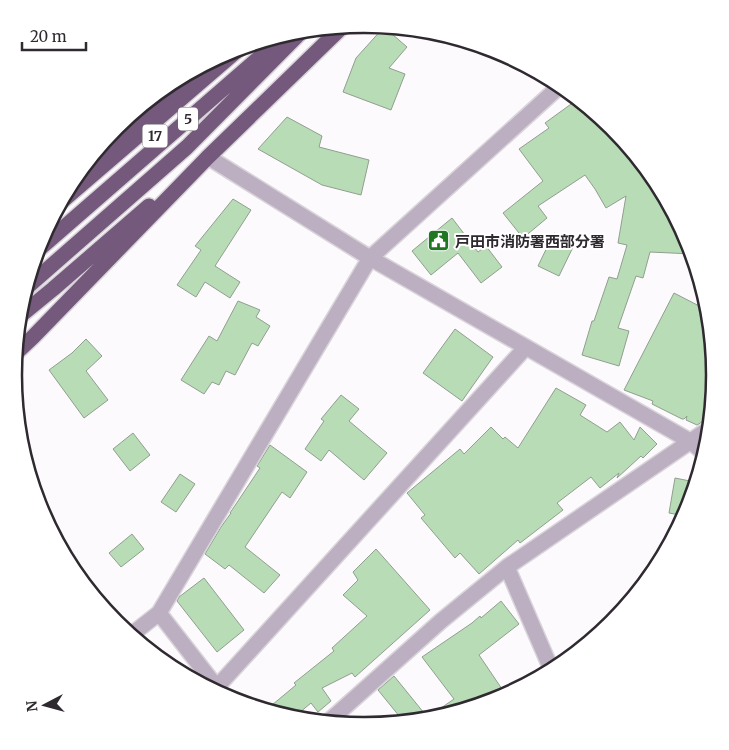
<svg xmlns="http://www.w3.org/2000/svg" width="729" height="750" font-family="Merriweather,'Noto Sans JP',serif">
  <style>
    .building { fill: #b8dcb6; stroke: #909f8f }
    .lines { fill: none; stroke-linecap: round; stroke-linejoin: round }
    .street-casing { stroke: #d8d4d9; stroke-width: 18 }
    .highway-casing { stroke: #d8d4d9; stroke-width: 18 }
    .street { stroke: #bcafc1; stroke-width: 15 }
    .highway { stroke: #74597d; stroke-width: 15 }
    .labels { text-anchor: middle; dominant-baseline: central; stroke-width: 4; stroke-linejoin: round; paint-order: stroke }
    .shield { fill: #fff; stroke: #6d696e; stroke-width: 1 }
    .shield-label { font-size: 14px; font-weight: bold; fill: #2f2930 }
    .poi-label { font-size: 15px; font-weight: bold; fill: #2f2930; stroke: #fff; text-anchor: start }
    .rim { fill: none; stroke: #2f2930; stroke-width: 2.5 }
  </style>
  <rect width="100%" height="100%" fill="#fdfafe"/>
  <path class="building" d="M384,27l23,20 -18,21 16,6 -14,36 -48,-18 13,-34z
    M578,99l35,28 43,53 33,61 4,13 -43,-2 -7,26 -7,-2 -18,52 11,3 -10,35 -37,-11 10,-34h2l15,-44 8,2 10,-34 -9,-2 8,-47 -20,12 -11,-19 -10,-14 -47,31 9,12 -24,20 -20,-25 40,-32 -24,-32 30,-21 -4,-5z
    M287,117l35,19 -3,11 50,13 -8,35 -39,-10 -64,-36z
    M233,199l18,11 -36,56 25,16 -10,16 -25,-16 -9,15 -19,-12 24,-35 -6,-4z
    M452,218l26,34 8,-6 16,21 -21,16 -23,-30 -27,22 -19,-24z
    M554,233l21,10 -16,33 -21,-10z
    M674,293l35,18 6,64 -3,32 -4,11 -4,-1 -2,5 -5,3 -11,-5 1,-4 -3,3h-2l-30,-15 1,-3 -29,-11z
    M238,301l22,9 -4,7 14,9 -12,20 -6,-3 -17,32 -9,-4 -7,14 -7,-3 -8,12 -23,-14 28,-44 8,5z
    M455,329l38,28 -31,44 -39,-28z
    M86,339l16,17 -16,15 22,29 -24,18 -35,-48 23,-17z
    M556,388l30,17 -6,10 27,17 13,-10 14,18 6,-13 17,17 -14,14 -2,-2 -24,22 2,-5 -19,15 -9,-11 -34,26 6,7 -43,33 -2,-3 -39,34 -19,-21 -5,5 -34,-40 4,-3 -18,-22 53,-44 4,5 27,-27 12,12 2,-2 13,11z
    M341,395l18,14 -10,12 38,32 -23,27 -35,-30 -8,11 -16,-12 19,-28 -3,-2z
    M133,433l17,22 -20,16 -17,-22z
    M270,445l37,27 -17,26 -8,-6 -37,55 35,28 -16,18 -35,-28 -4,4 -20,-15 16,-27 10,-14h-1l30,-45 -3,-2z
    M180,474l15,10 -19,28 -15,-10z
    M675,478l20,4 -4,20 -6,14 -16,-3z
    M132,534l12,15 -23,18 -12,-14z
    M376,549l54,61 -75,67 -3,-4 -30,15 9,13 -13,11 -7,-9 -18,15 -27,-8 30,-25 -2,-2 40,-32 -2,-3 35,-32 -24,-21 15,-15 -5,-8z
    M204,578l40,52 -27,22 -40,-51 2,-4z
    M501,601l18,23 -40,31 23,34 -25,17 -48,13 -1,-2 26,-18 -32,-42 50,-34 8,-7 1,2z
    M394,676l30,37 -9,8 -11,1 -26,-32z"/>
  <g class="lines">
    <defs>
      <path id="street" d="M208,157l162,101 320,183 15,13
        M507,567l45,104
        M159,613l63,81
        M131,635l28,-22 211,-355 191,-173
        M217,687l309,-340
        M328,722l113,-101 66,-54 203,-139"/>
      <path id="highway" d="M81,170l116,-101
        M61,202l179,-154
        M38,250l246,-214
        M26,288l161,-141 116,-117
        M20,316l33,-27 96,-83
        M16,353l17,-16 175,-180 134,-130"/>
    </defs>
    <use href="#street" class="street-casing"/>
    <use href="#highway" class="highway-casing"/>
    <use href="#street" class="street"/>
    <use href="#highway" class="highway"/>
  </g>
  <defs>
    <symbol id="civic-square" viewBox="-11 -11 22 22"><rect x="-9" y="-9" width="18" height="18" rx="4" fill="#207723" stroke="#fff"/><path d="M-.6-6.5H3V-4.5H.6V-3L4-1V1h2V6H-6V1h2V-1L-.6-3ZM-1.2 2.5V6h2.4V2.5Z" fill="#fff"/></symbol>
  </defs>
  <g fill-rule="evenodd">
    <use href="#civic-square" x="426" y="228" width="25" height="25"/>
  </g>
  <g class="labels">
    <g class="shield">
      <rect x="178" y="107.5" width="20" height="23" rx="4"/>
      <rect x="142.5" y="124.5" width="25" height="23" rx="4"/>
    </g>
    <g class="shield-label">
      <text x="188" y="119">5</text>
      <text x="155" y="136">17</text>
    </g>
    <g class="poi-label">
      <text x="455" y="241">戸田市消防署西部分署</text>
    </g>
  </g>
  <path d="M0 0H729V750H0ZM22 375a342 342 0 1 1 684 0a342 342 0 1 1-684 0Z" fill="#fff" fill-rule="evenodd"/>
  <path class="rim" d="M22 375a342 342 0 1 1 684 0a342 342 0 1 1-684 0Z"/>
  <g transform="translate(45 705) rotate(264)" stroke="#ffffff" stroke-width="4" paint-order="stroke">
  <path d="M0-4L9 19L0 12L-9 19Z" fill="#2f2930"/>
  <text y="-8" font-size="14" font-weight="bold" text-anchor="middle" fill="#2f2930">N</text>
  </g>
  <path d="M22 42v8h64v-8" fill="none" stroke="#2f2930" stroke-width="2.5"/>
  <text x="30" y="42" font-size="15" fill="#2f2930" stroke="#ffffff" stroke-width="4" paint-order="stroke">20 m</text>
</svg>
